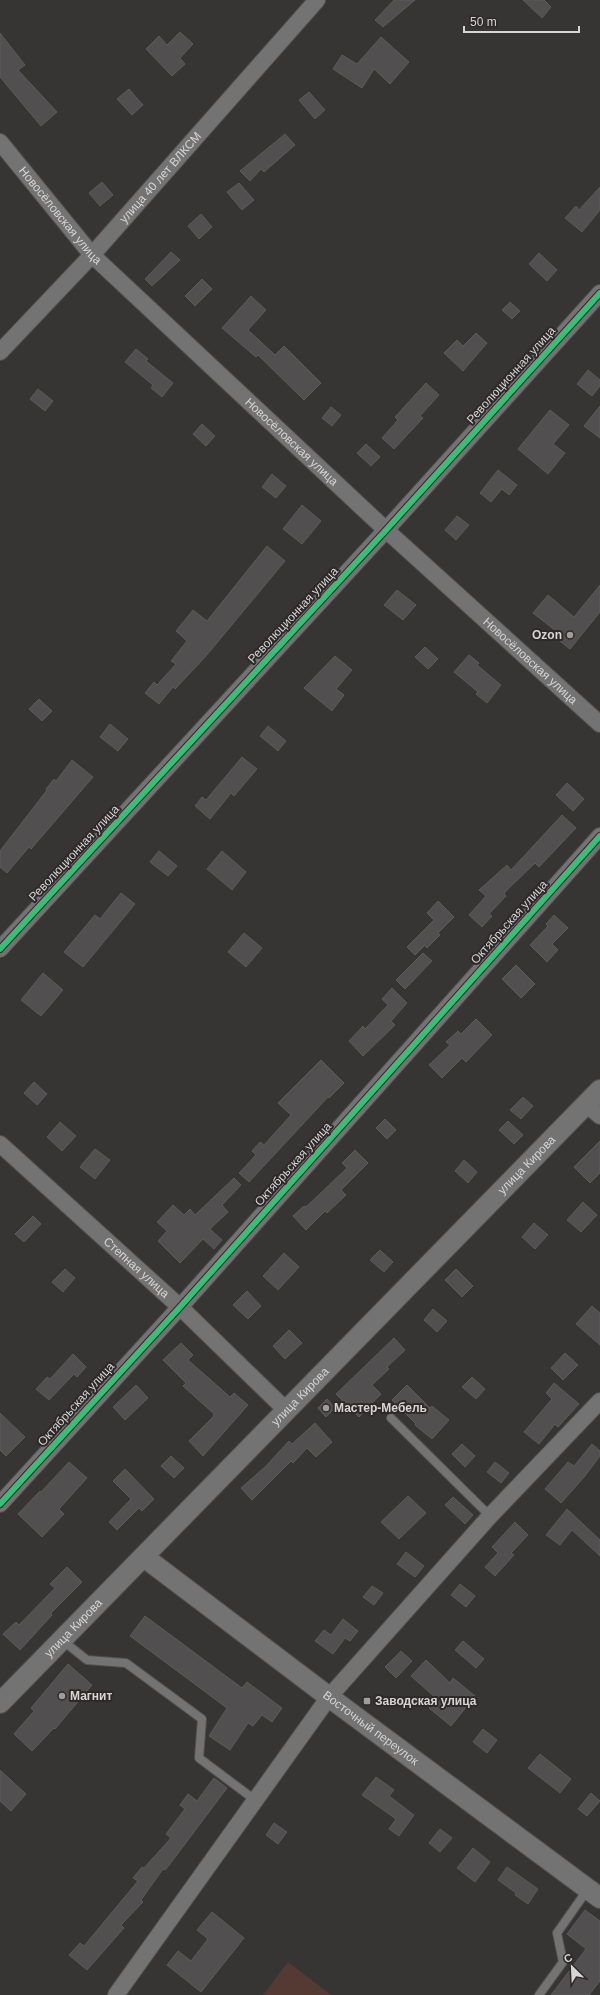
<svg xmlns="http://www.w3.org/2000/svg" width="600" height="1995" font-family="Helvetica,sans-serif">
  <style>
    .park { fill: #553933 }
    .building { fill: #514f4f; stroke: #5c5a5a }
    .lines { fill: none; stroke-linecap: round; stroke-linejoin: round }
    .service-casing { stroke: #535251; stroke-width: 10 }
    .minor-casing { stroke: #535251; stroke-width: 18 }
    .tertiary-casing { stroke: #535251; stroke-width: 22 }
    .service { stroke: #747373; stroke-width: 8 }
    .minor { stroke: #747373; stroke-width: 16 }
    .tertiary { stroke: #747373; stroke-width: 20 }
    .cycleway-casing { stroke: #2d2a29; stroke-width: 8 }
    .cycleway { stroke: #3abd76; stroke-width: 6 }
    .poi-dot { fill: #9e9c9c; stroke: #2d2a29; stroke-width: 1.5 }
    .labels { text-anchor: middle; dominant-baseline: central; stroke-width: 4; stroke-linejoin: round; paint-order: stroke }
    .street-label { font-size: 12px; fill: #d6d4d4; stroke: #2d2a29 }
    .poi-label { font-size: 12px; font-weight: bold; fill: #d6d4d4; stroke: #2d2a29; text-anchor: start }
  </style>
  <rect width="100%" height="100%" fill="#363534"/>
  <path class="park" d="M288,1962l43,33h-68z"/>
  <path class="building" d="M394,0h21l-32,27 -8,-7z
    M523,0h21l7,7 -9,11z
    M180,32l13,12 -13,14 5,6 -13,12 -26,-27 13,-13 8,9z
    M0,33l25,32 -7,5 39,42 -16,14 -41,-49z
    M381,37l28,25 -19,22 -16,-15 -12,19 -29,-19 9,-14 15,9z
    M129,89l14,16 -11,10 -15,-16z
    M309,92l16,18 -10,9 -16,-19z
    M285,134l10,11 -31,27 -3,-3 -11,12 -10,-10z
    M102,182l11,13 -13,11 -11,-13z
    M239,183l15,17 -12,10 -15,-18z
    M600,187v23l-18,22 -17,-14 11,-12 3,4z
    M201,214l11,13 -13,12 -11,-13z
    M171,252l9,8 -28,26 -7,-7z
    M539,253l18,17 -10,11 -18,-17z
    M202,279l10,10 -17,17 -10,-10z
    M251,296l15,14 -18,20 27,25 9,-9 37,37 -17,17 -46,-45 -2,2 -34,-29z
    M510,302l10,9 -8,8 -10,-9z
    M476,333l11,10 -24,28 -19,-18 13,-13 6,6z
    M136,349l12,10 -2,2 27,22 -11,14 -11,-9 2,-3 -28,-23z
    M588,370l12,10v6l-8,10 -15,-12z
    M426,383l13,12 -19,21 3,2 -29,31 -12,-11 16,-18 -3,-3z
    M38,389l15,12 -8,10 -15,-12z
    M600,406v32l-16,-12z
    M331,407l10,8 -9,11 -10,-8z
    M550,410l19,15 -16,19 12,9 -17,21 -30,-25z
    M202,424l13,12 -9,10 -13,-12z
    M366,444l14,13 -9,9 -14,-13z
    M498,470l19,15 -8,10 -7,-6 -11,13 -11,-9z
    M272,474l14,12 -10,12 -14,-11z
    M302,505l19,16 -19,23 -19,-15z
    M457,516l12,9 -13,15 -11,-10z
    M267,546l18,15 -79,95 -31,33 -2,-2 -14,17 -14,-11 9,-11 3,3 19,-21 -5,-3 16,-20 -11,-10 17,-21 14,11z
    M600,585v27l-30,37 -14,-11 4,-4 -27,-21 15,-18 26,22z
    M397,590l19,15 -13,15 -19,-15z
    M425,647l13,12 -10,10 -13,-12z
    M469,655l10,8 -2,2 24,20 -14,18 -11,-9 2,-2 -24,-20z
    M335,656l17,14 -16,19 8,6 -12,16 -28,-23z
    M39,699l13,12 -10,10 -13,-12z
    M110,724l18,15 -10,12 -18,-14z
    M268,726l18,15 -8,10 -18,-15z
    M242,757l15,12 -23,27 -3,-3 -21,26 -15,-13 7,-9 4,3z
    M72,760l21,17 -62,72 -2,-2 -22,26 -7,-6v-16l47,-61 -1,-1 8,-10 2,2z
    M567,783l17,16 -11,12 -17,-16z
    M562,815l14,13 -37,39 -4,-4 -31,30 2,3 -17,18 3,2 -10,11 -13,-12 17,-19 -7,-6 28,-25 4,5z
    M159,851l18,15 -9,10 -18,-14z
    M222,851l24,21 -14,18 -25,-21z
    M121,893l14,11 -52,63 -19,-15 31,-37 5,4z
    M438,901l16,16 -16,16 2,2 -13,13 -2,-3 -10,10 -8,-8 27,-27 -7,-7z
    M554,915l14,13 -16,16 6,6 -11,12 -17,-17 18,-19 -2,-2z
    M244,933l18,15 -16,19 -18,-15z
    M423,953l9,8 -27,28 -9,-9z
    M516,965l19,19 -14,14 -19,-19z
    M43,973l20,17 -22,26 -20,-16z
    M392,988l15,15 -16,18 4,4 -32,31 -14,-15 14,-15 2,3 23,-24 -6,-6z
    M476,1019l16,16 -26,27 -4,-4 -20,20 -13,-13 21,-20 -4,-3 12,-11 3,3z
    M321,1060l23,23 -15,15 -1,-1 -79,85 -10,-9 17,-18 -4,-4 8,-9 4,3 27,-30 -13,-12z
    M34,1082l13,12 -10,11 -13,-12z
    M523,1097l10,9 -12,13 -11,-9z
    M385,1119l11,11 -9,9 -11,-11z
    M508,1121l15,14 -9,9 -15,-14z
    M60,1122l16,14 -14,15 -15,-14z
    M600,1141v32l-10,10 -16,-16z
    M95,1149l15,11 -15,19 -15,-12z
    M355,1150l13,13 -27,27 5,5 -19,18 -2,-2 -19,19 -13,-14 11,-10 2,1 41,-39 -5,-5z
    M464,1160l13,12 -9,11 -13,-12z
    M234,1178l7,7 -19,20 6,7 -18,17 12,11 -8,9 -11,-10 -23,24 -22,-22 9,-10 -10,-9 16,-17 11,10 6,-6 5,6z
    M583,1202l14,13 -16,17 -14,-12z
    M33,1216l8,8 -17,18 -9,-8z
    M534,1223l14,12 -13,14 -13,-12z
    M380,1250l13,12 -9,10 -14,-12z
    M284,1253l15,14 -21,23 -15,-14z
    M65,1269l10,9 -12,14 -11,-10z
    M456,1269l17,17 -11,11 -17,-17z
    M247,1291l14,15 -13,13 -15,-14z
    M592,1306l8,7v32l-24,-21z
    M433,1309l14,12 -10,11 -13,-12z
    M289,1330l13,13 -17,16 -12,-13z
    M394,1338l11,12 -18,17 2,2 -17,16 9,9 -22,23 -23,-23z
    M181,1343l12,12 -5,5 42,37 4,-4 14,12 -45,51 -14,-15 24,-24 1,-3 -31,-28 3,-3 -23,-23z
    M565,1353l13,12 -15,15 -12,-12z
    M73,1354l13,13 -9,10 -3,-3 -25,26 -13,-11 11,-12 3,2z
    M472,1377l13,12 -9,10 -14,-12z
    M554,1383l25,21 -21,23 -3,-3 -16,20 -15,-12 28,-33 -6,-6z
    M136,1385l12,13 -23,22 -12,-13z
    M407,1385l23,23 2,-2 17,14 -17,19 -17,-14 1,-1 -24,-24z
    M327,1399l8,9 -9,9 -8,-9z
    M0,1413l25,24 -19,19 -6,-6z
    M315,1423l17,19 -16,15 -9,-9 -14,15 -2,-2 -39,39 -11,-12 25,-22 23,-25 3,3z
    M462,1444l13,12 -10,11 -13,-13z
    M592,1444l8,7v5l-15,20 -24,27 -16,-14 23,-27 6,4z
    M171,1456l13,12 -10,10 -13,-12z
    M69,1462l18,16 -28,31 5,5 -22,23 -24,-23 22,-23 1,1z
    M495,1462l14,11 -8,10 -14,-11z
    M125,1469l29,30 -12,12 -3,-3 -22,22 -8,-8 22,-23 -18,-18z
    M408,1496l18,17 -27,26 -18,-17z
    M453,1497l20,18 -8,9 -20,-19z
    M567,1509l33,31v16l-28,-26 -12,15 -14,-10z
    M515,1522l13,13 -17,18 3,2 -19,21 -10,-9 13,-14 -6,-6z
    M406,1552l18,14 -9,11 -18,-13z
    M67,1567l15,15 -31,31 1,2 -32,35 -17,-16 13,-12 3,3 36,-37 -5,-4z
    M460,1584l15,12 -9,11 -15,-12z
    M372,1586l11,7 -9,12 -11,-8z
    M145,1616l97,72 5,-6 35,26 -10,14 -10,-7 -9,11 -5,-3 -18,27 -21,-14 18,-28 -97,-72z
    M343,1619l15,12 -8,10 -5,-3 -12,16 -18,-13 9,-11 7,5z
    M463,1641l21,18 -8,9 -21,-18z
    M401,1651l11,10 -16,17 -11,-11z
    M426,1660l24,23 3,-5 22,18 -24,30 -22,-18 8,-9 -26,-23z
    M68,1664l24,21 -37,44 -1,-1 -22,23 -18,-17 20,-23 -3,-3z
    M483,1729l14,11 -10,13 -14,-11z
    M540,1754l31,25 -11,14 -32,-25z
    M0,1770l26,24 -15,17 -11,-10z
    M376,1777l18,13 -5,6 25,19 -15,21 -10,-7 7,-10 -34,-24z
    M214,1778l13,10 -57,76 -5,6 -2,-1 -22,31 2,2 -22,23 3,3 -37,42 -18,-15 11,-12 4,3 54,-65 -5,-3 9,-11 2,1 27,-30 -5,-4 19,-25 -5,-4 8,-11 9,7z
    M591,1793l9,8 -13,15 -9,-7z
    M274,1823l13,9 -9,12 -12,-9z
    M440,1829l12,9 -12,14 -11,-9z
    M473,1848l17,14 -15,20 -18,-14z
    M507,1867l31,22 -10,15 -13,-9 1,-2 -18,-13z
    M585,1910l15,11v60l-11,14h-38l35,-46 -19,-15z
    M212,1912l32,26 -43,54 -34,-27 11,-14 13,10 17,-22 -11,-9z"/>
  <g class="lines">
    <defs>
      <path id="service" d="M391,1418l99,98
        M62,1640l25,20 39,3 76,56 -3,39 56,42
        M539,1995l24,-33 -6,-29 31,-44"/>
      <g id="minor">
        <path id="s1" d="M0,142l92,113 294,275 214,194"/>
        <path id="s2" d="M0,352l92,-97 225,-255"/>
        <path d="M0,949l386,-419 214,-237"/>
        <path d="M586,1104l14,12"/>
        <path id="s3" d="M0,1144l180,163 107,104"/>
        <path d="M0,1504l180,-197 420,-471"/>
        <path d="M116,1995l213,-298 161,-181 110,-115"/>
      </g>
      <g id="tertiary">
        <path id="s4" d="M144,1557l185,140 271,201"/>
        <path id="s5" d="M0,1703l600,-613"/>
      </g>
    </defs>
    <use href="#service" class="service-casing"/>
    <use href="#minor" class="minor-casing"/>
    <use href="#tertiary" class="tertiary-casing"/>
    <use href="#service" class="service"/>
    <use href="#minor" class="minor"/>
    <use href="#tertiary" class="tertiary"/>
    <defs>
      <path id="cycleway" d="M0,949l386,-419 214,-237
        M0,1504l180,-197 420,-471"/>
    </defs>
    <use href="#cycleway" class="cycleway-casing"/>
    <use href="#cycleway" class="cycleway"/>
  </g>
  <g class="poi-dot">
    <circle cx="570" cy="635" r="4"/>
    <circle cx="326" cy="1408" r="4"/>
    <circle cx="62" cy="1696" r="4"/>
    <rect x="363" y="1697" width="8" height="8" rx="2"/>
  </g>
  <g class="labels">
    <g class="street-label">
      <text stroke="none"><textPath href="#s2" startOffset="237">улица 40 лет ВЛКСМ</textPath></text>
      <text stroke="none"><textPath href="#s1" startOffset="95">Новосёловская улица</textPath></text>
      <text transform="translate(511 375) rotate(-48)">Революционная улица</text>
      <text stroke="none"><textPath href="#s1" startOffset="419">Новосёловская улица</textPath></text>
      <text transform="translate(293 615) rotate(-47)">Революционная улица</text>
      <text stroke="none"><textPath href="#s1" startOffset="743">Новосёловская улица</textPath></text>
      <text transform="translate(74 853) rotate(-47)">Революционная улица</text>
      <text transform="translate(509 922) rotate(-48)">Октябрьская улица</text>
      <text transform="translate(293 1164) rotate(-48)">Октябрьская улица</text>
      <text stroke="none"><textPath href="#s5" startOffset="753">улица Кирова</textPath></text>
      <text stroke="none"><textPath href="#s3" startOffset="184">Степная улица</textPath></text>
      <text stroke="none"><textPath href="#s5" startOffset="429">улица Кирова</textPath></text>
      <text transform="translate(76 1404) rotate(-48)">Октябрьская улица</text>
      <text stroke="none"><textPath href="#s5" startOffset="105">улица Кирова</textPath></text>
      <text stroke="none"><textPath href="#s4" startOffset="284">Восточный переулок</textPath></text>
    </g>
    <g class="poi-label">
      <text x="562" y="635" text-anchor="end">Ozon</text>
      <text x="334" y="1408">Мастер-Мебель</text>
      <text x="70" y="1696">Магнит</text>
      <text x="375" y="1701">Заводская улица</text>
    </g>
  </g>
  <g transform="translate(572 1967) rotate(336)" stroke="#2d2a29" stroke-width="3" paint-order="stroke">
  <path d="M0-3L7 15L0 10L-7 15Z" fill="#d6d4d4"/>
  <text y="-6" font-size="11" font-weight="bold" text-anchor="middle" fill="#d6d4d4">С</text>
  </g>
  <path d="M464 26v6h115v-6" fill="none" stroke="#d6d4d4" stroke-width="2"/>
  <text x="470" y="26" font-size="12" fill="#d6d4d4" stroke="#2d2a29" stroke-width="3" paint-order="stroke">50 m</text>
</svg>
